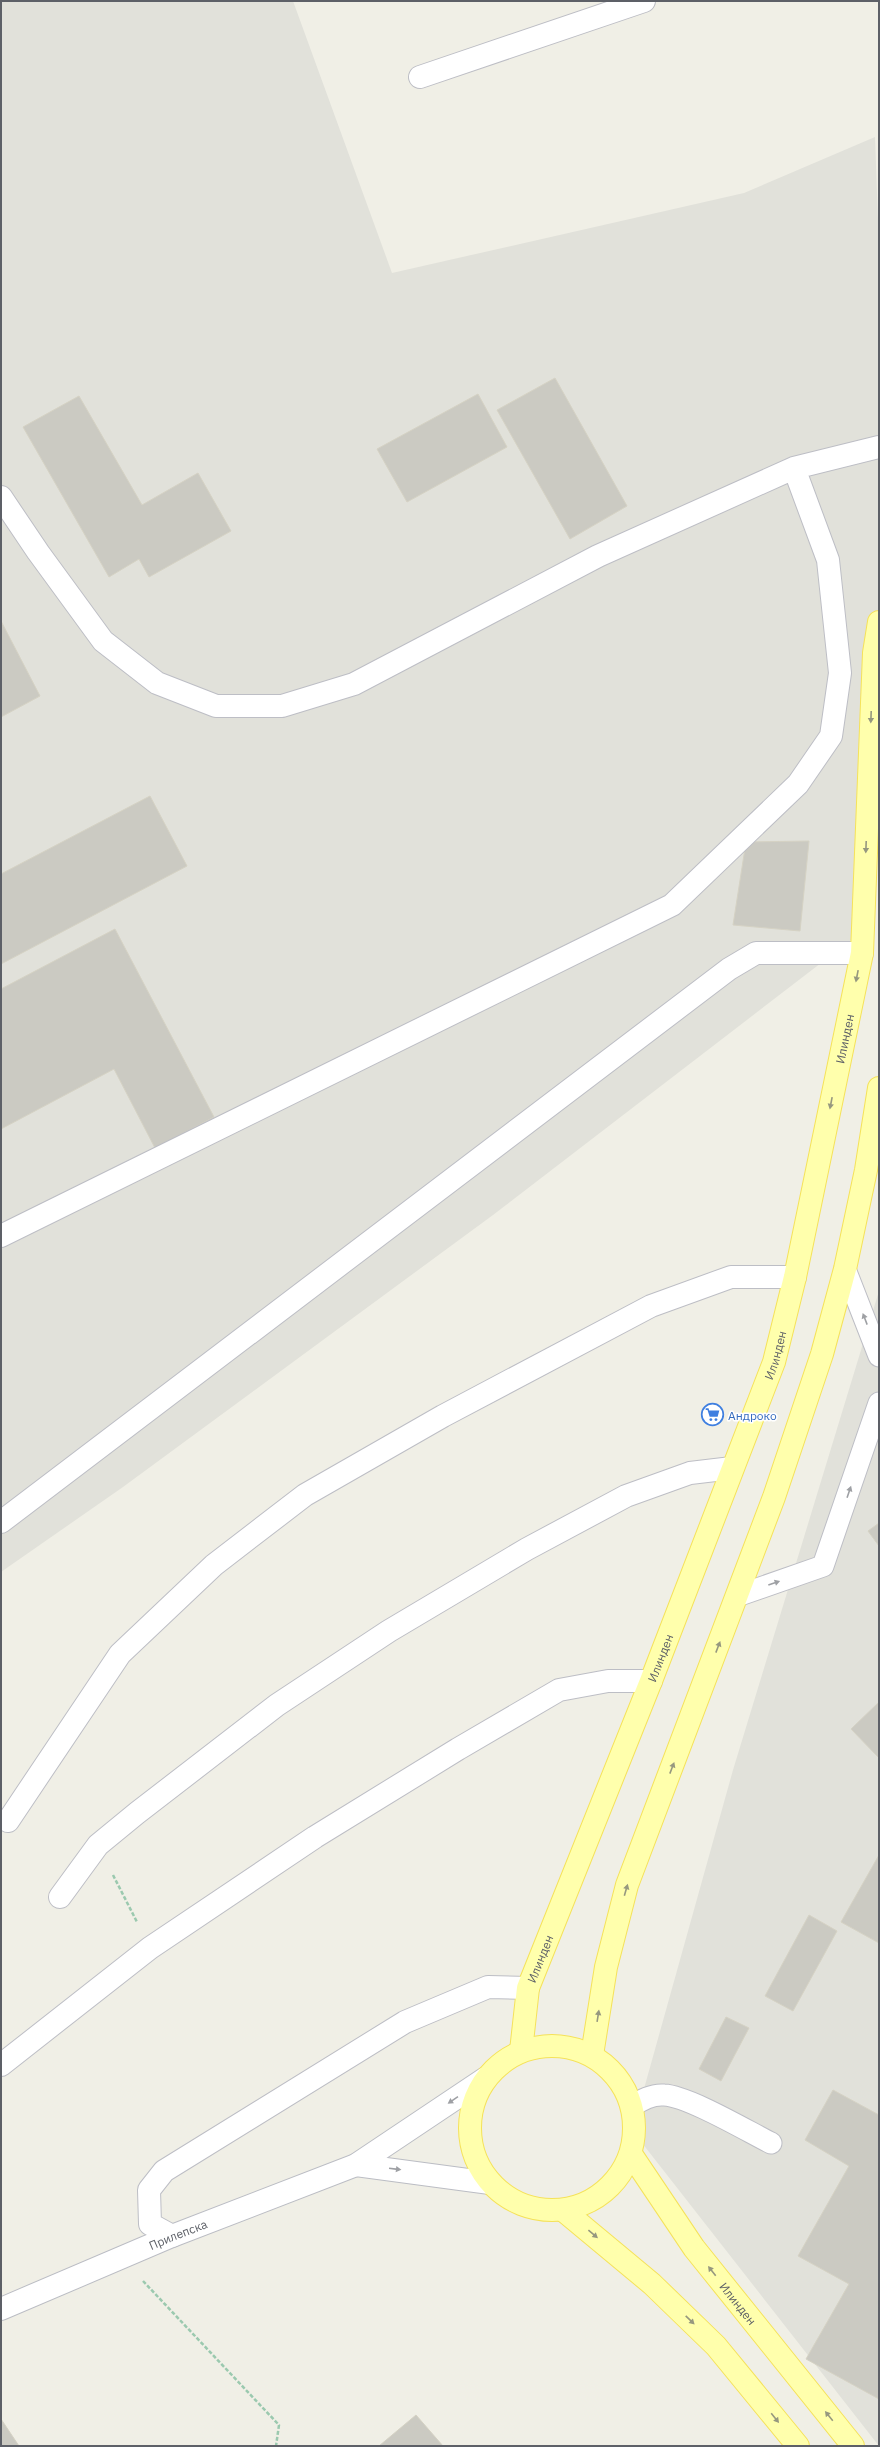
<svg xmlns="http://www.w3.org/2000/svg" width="880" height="2447" font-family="'IBM Plex Sans',sans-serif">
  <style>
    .industrial { fill: #e1e1da }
    .building { fill: #cbcac2; stroke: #d5d2c4 }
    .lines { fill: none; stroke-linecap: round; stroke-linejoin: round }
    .service-casing { stroke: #bdbec5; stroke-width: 23 }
    .minor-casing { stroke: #bdbec5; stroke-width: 24 }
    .secondary-casing { stroke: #bbbdc4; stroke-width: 24 }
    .primary-casing { stroke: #f5e25a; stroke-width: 24 }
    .path { stroke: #9bc9af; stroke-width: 2.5; stroke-dasharray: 4 2; stroke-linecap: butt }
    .service { stroke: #fff; stroke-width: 21 }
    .minor { stroke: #fff; stroke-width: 22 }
    .secondary { stroke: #fff; stroke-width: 22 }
    .primary { stroke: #ffffac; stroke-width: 22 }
    .oneway { fill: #96987f }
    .oneway2 { fill: #9ea0a4 }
    .labels { text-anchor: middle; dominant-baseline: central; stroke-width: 3; stroke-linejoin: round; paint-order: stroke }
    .street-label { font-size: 12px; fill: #5d6067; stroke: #fff }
    .shop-label { font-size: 12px; fill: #366cbe; stroke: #fff; text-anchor: start }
  </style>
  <rect width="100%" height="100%" fill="#f0efe6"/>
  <path class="industrial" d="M1,1h292l99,272 352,-80 131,-56 4,112v428l-28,263 -358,275 -370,272 -122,85z
    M879,1291v1155l-244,-312v-13l98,-351z"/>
  <path class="building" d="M555,378l72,128 -57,33 -73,-129z
    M478,394l29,53 -100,55 -30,-53z
    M79,396l63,109 56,-32 33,58 -82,46 -10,-18 -30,18 -86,-150z
    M1,621l39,75 -39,21z
    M150,796l37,70 -186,98v-90z
    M809,841l-9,90 -67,-6 13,-83z
    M115,929l99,188 -59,31 -41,-79 -113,60v-140z
    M879,1523v23l-11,-15z
    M879,1702v56l-28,-29z
    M879,1855v88l-38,-21z
    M809,1915l28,16 -44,80 -28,-15z
    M726,2017l23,11 -28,53 -22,-12z
    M833,2090l46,25v284l-73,-40 43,-75 -51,-28 51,-90 -44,-26z
    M416,2415l27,31h-64z
    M1,2419l18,27h-18z"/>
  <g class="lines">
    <defs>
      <path id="service" d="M845,1269l34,87
        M737,1596l86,-30 56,-163
        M632,2107c8,-7 21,-13 32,-12 24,1 83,36 107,48"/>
      <path id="minor" d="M420,77l224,-76
        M1,497l37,55 65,89 54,42 59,23h66l72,-22 244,-128 196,-88 85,-21
        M1,1236l671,-331 126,-121 33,-48 9,-63 -12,-113 -34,-92
        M1,1522l728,-553 27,-16h106
        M8,1821l112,-167 94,-89 91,-70 138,-79 208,-110 80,-29h64
        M60,1897l38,-52 39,-32 140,-108 112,-74 138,-82 99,-53 64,-23 42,-5
        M1,2065l149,-117 165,-111 143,-88 101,-59 49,-9h43
        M172,2236l-22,-12 -1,-34 15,-19 241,-149 83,-35 40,1"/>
      <g id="secondary">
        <path d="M356,2165l134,18"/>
        <path id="s1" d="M1,2309l171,-73 184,-71 130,-87"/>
      </g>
      <g id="primary">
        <circle cx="552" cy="2128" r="82"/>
        <path id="s2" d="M521,2051l7,-63 123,-307 123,-319 21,-85 67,-324 12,-300 5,-31"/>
        <path d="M592,2055l14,-88 21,-82 147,-388 48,-143 23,-85 21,-99 13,-82"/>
        <path id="s3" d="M631,2154l63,94 159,198"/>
        <path d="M563,2210l89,74 64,62 82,100"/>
      </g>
    </defs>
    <use href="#service" class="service-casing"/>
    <use href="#minor" class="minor-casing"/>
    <use href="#secondary" class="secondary-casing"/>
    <use href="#primary" class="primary-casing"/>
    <path class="path" d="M113,1875l24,47
      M143,2281l136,144 -3,21"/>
    <use href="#service" class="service"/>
    <use href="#minor" class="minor"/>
    <use href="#secondary" class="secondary"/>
    <use href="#primary" class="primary"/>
  </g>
  <defs><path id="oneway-solid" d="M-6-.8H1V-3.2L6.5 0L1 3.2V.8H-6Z"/></defs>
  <g class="oneway">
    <use href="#oneway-solid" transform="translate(871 717) rotate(92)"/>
    <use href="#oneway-solid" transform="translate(866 847) rotate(92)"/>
    <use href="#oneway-solid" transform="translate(857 976) rotate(101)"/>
    <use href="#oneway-solid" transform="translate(831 1103) rotate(101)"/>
    <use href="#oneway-solid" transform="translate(718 1647) rotate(-69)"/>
    <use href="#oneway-solid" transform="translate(672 1768) rotate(-69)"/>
    <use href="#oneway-solid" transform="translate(626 1890) rotate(-74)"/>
    <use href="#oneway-solid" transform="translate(598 2016) rotate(-81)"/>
    <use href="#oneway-solid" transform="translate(593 2234) rotate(40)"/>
    <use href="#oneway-solid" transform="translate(712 2271) rotate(-128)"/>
    <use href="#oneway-solid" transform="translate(690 2320) rotate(44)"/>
    <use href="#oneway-solid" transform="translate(829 2416) rotate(-129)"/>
    <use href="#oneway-solid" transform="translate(775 2418) rotate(51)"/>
  </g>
  <g class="oneway2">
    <use href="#oneway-solid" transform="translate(865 1319) rotate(-111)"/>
    <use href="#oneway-solid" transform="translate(849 1492) rotate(-71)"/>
    <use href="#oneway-solid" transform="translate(774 1583) rotate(-19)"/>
    <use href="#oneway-solid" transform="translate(453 2100) rotate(146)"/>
    <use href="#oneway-solid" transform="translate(395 2169) rotate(7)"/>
  </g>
  <defs>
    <symbol id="supermarket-ring" viewBox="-11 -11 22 22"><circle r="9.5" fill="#fff" stroke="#3f7fe0" stroke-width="1.5"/><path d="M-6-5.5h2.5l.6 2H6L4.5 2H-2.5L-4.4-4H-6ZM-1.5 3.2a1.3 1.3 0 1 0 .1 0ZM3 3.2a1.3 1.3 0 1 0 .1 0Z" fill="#3f7fe0"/></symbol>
  </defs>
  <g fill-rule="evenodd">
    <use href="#supermarket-ring" x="700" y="1402" width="25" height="25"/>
  </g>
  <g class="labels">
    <g class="street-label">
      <text stroke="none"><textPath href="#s2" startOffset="1067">Илинден</textPath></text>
      <text stroke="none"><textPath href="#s2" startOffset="743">Илинден</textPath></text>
      <text stroke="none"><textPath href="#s2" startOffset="419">Илинден</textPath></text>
      <text stroke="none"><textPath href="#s2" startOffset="95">Илинден</textPath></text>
      <text stroke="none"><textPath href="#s1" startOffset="192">Прилепска</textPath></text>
      <text stroke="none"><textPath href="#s3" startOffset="184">Илинден</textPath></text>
    </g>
    <g class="shop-label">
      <text x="728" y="1415">Андроко</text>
    </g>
  </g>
  <rect width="880" height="2447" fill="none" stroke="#5d6067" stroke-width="4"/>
</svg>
